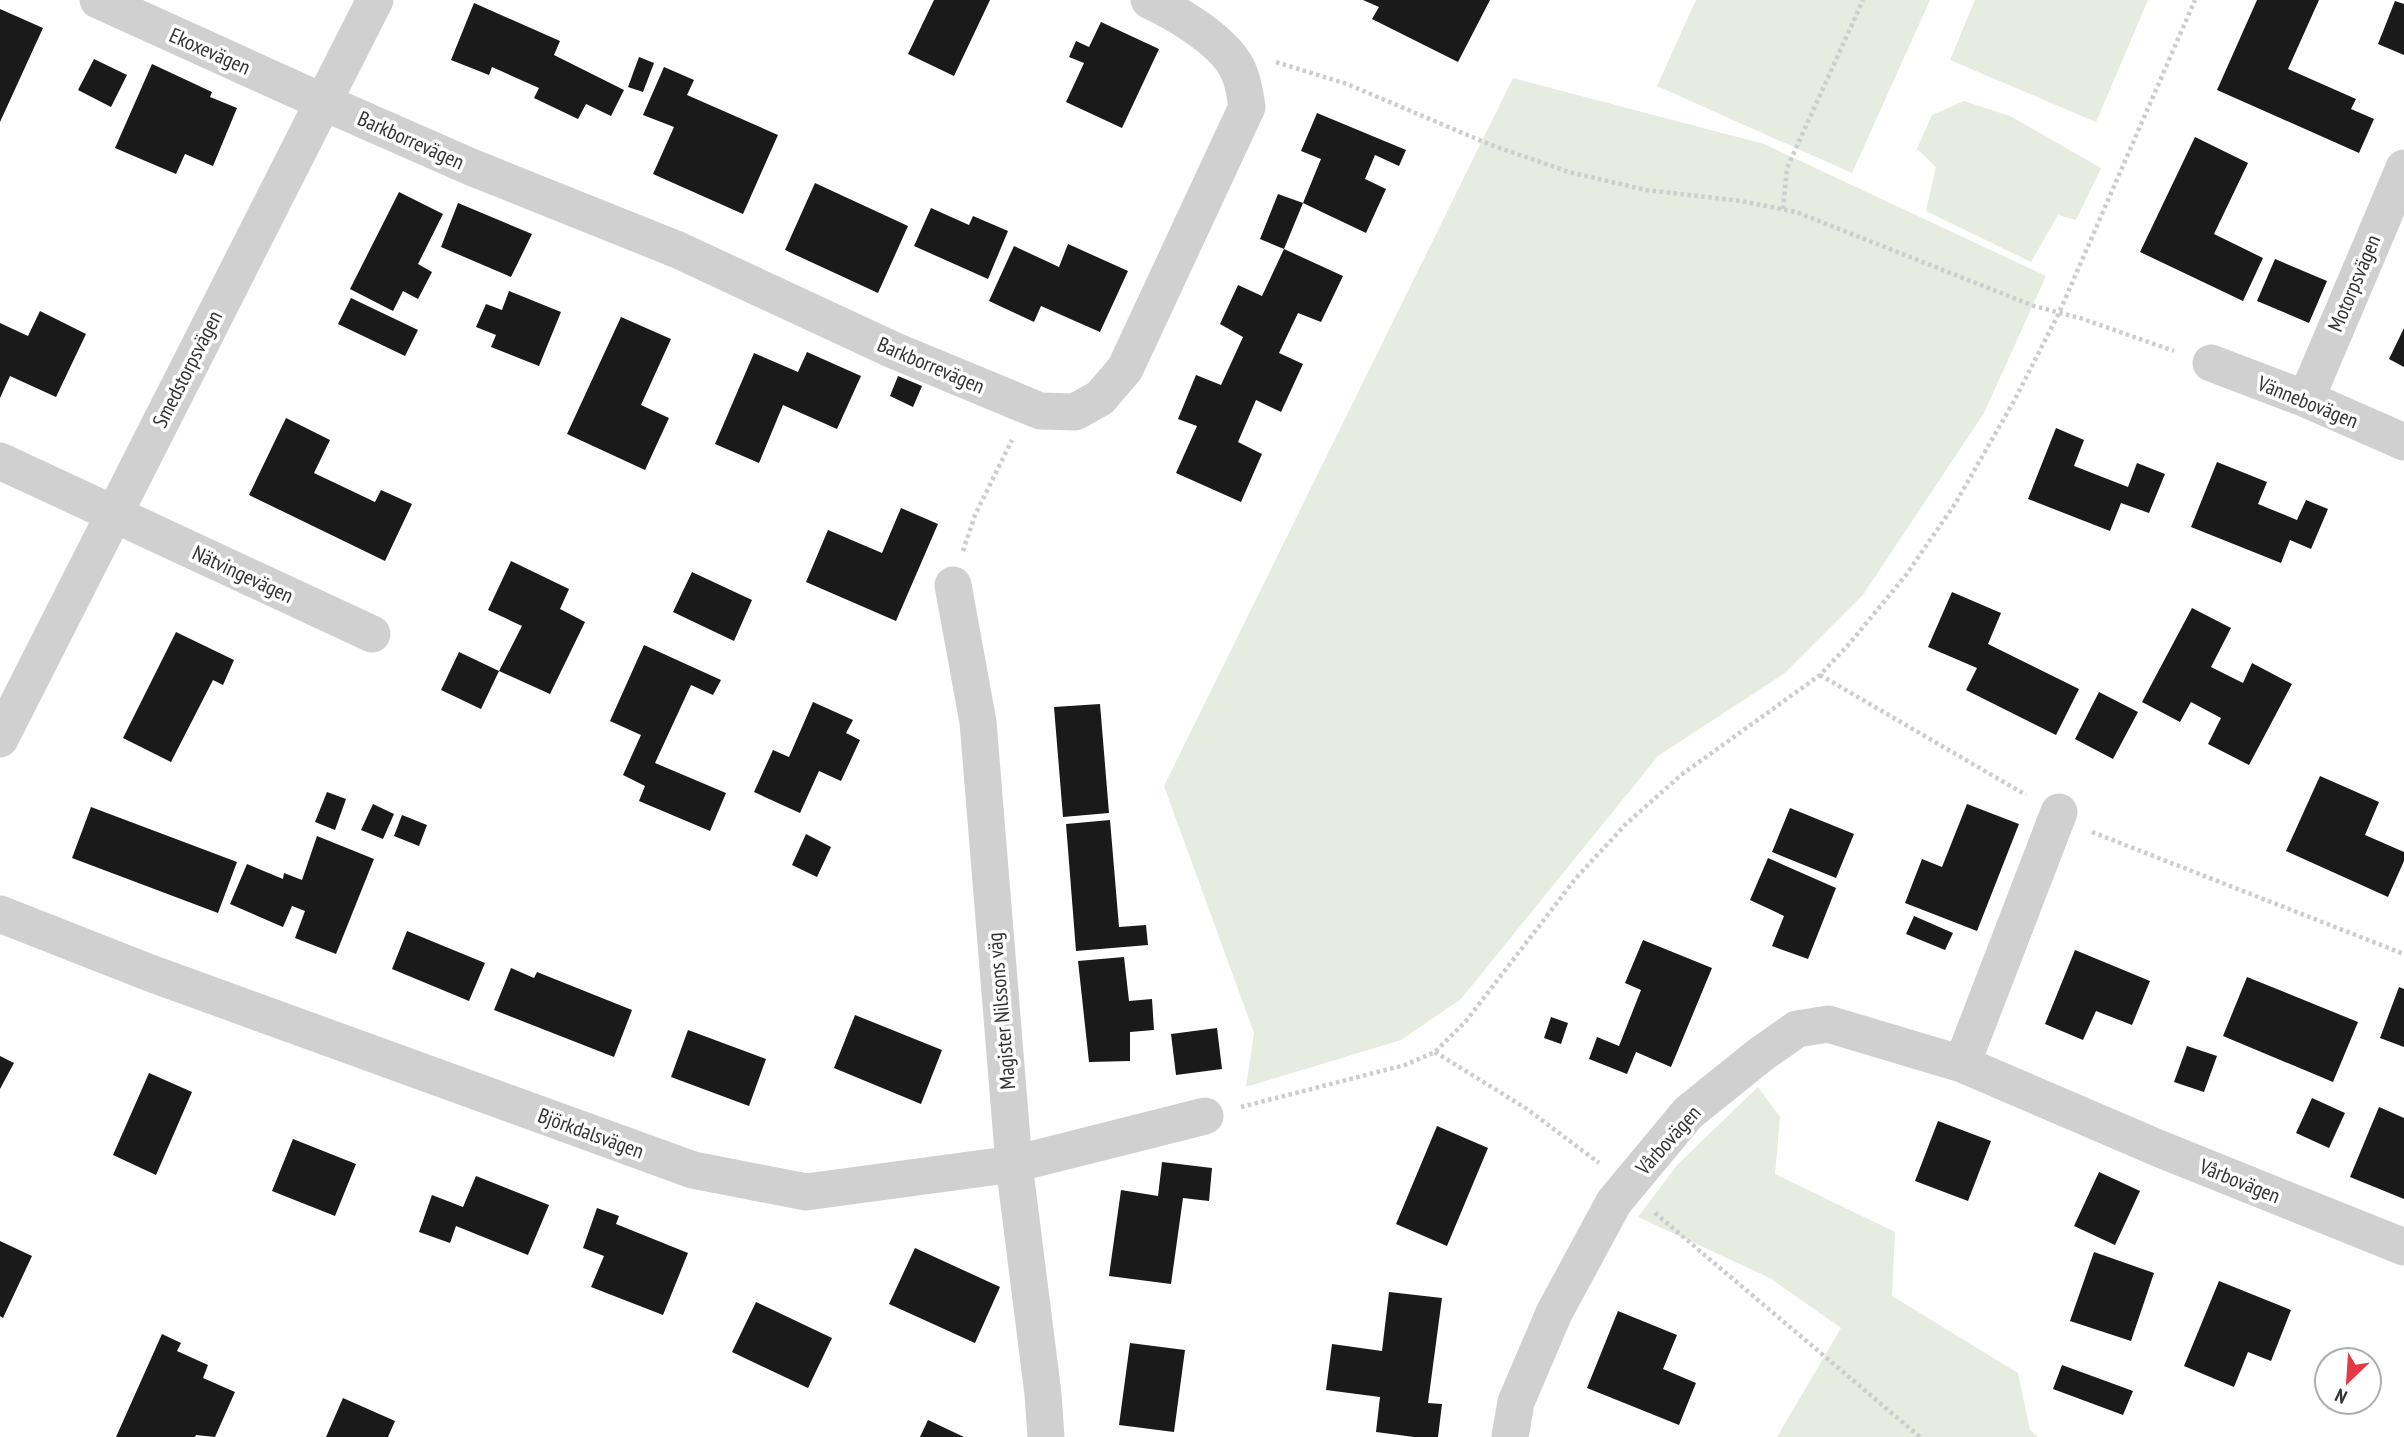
<svg xmlns="http://www.w3.org/2000/svg" width="2404" height="1437" font-family="'PT Sans Narrow',sans-serif">
  <style>
    .green { fill: #e6ecdf }
    .building { fill: #1a1a1a }
    .lines { fill: none; stroke-linecap: round; stroke-linejoin: round }
    .path { stroke: #cdcdcd; stroke-width: 4.5; stroke-dasharray: 3.5 3.5; stroke-linecap: butt }
    .street { stroke: #d0d0d0; stroke-width: 37 }
    .labels { text-anchor: middle; dominant-baseline: central; stroke-width: 7; stroke-linejoin: round; paint-order: stroke }
    .street-label { font-size: 21px; fill: #333; stroke: #fff }
  </style>
  <rect width="100%" height="100%" fill="#fff"/>
  <path class="green" d="M1696,0h234l-78,173 -195,-87z
    M1975,0h173l-52,122 -146,-62z
    M1513,78l251,66 282,132 -62,137 -121,182 -78,78 -127,83 -197,243 -60,41 -155,47 8,-54 -90,-247z
    M1964,101l46,15 91,52 -25,52 -18,-5 -27,47 -105,-51 10,-44 -19,-18 15,-34z
    M1758,1087l22,30 -5,57 120,58 -3,64 126,77 12,57 8,7h-261l64,-109 -71,-50 -132,-61 40,-53z"/>
  <path class="building" d="M934,0h56l-36,76 -46,-22z
    M1363,0h127l-32,62 -86,-43 7,-12z
    M2257,0h62l-31,69 68,30 -5,10 23,10 -15,34 -142,-63z
    M2395,1l9,3v51l-26,-11z
    M474,3l86,38 -6,14 70,35 -13,26 -25,-12 -8,15 -44,-21 5,-10 -47,-21 -3,8 -38,-15z
    M0,9l43,19 -43,94z
    M1101,22l58,27 -37,79 -56,-26 18,-39 -15,-6 7,-16 13,6z
    M639,57l15,6 -11,29 -15,-5z
    M94,59l33,16 -16,32 -33,-17z
    M152,64l60,28 -2,5 27,11 -24,58 -28,-12 -9,20 -61,-26z
    M664,67l30,13 -7,15 91,40 -35,79 -90,-40 21,-47 -31,-12z
    M1317,113l89,37 -7,16 -24,-11 -10,24 21,10 -20,44 -63,-30 18,-44 -20,-8z
    M2195,137l53,26 -34,71 49,24 -20,43 -103,-49z
    M815,183l93,43 -30,67 -93,-43z
    M399,192l44,22 -25,50 14,8 -14,27 -15,-8 -10,20 -43,-22z
    M1278,194l25,9 -19,46 -24,-10z
    M458,203l74,31 -21,43 -70,-30z
    M931,208l38,17 4,-9 35,15 -20,48 -74,-33z
    M1068,244l60,27 -28,61 -59,-26 -7,16 -45,-21 25,-55 45,21z
    M1284,249l59,27 -22,46 -23,-9 -19,40 24,11 -22,48 -25,-12 -18,42 24,12 -21,48 -65,-29 21,-47 -19,-7 18,-44 25,10 22,-48 -23,-13 18,-39 24,11z
    M2275,259l52,22 -18,42 -52,-22z
    M509,291l52,21 -22,54 -48,-19 5,-12 -20,-8 10,-23 16,6z
    M351,298l67,32 -13,26 -67,-32z
    M40,311l46,23 -30,63 -46,-21 -10,22v-75l28,13z
    M621,317l50,22 -30,66 28,13 -24,52 -78,-36z
    M2404,328v39l-15,-8z
    M807,352l54,24 -24,53 -54,-24 -24,58 -44,-19 39,-91 44,19z
    M898,376l24,10 -9,21 -23,-11z
    M286,418l44,22 -16,33 61,29 6,-12 31,14 -27,57 -136,-66z
    M2056,428l28,12 -10,26 54,21 9,-24 28,11 -16,39 -28,-10 -11,28 -82,-32z
    M2217,462l50,20 -9,22 39,16 9,-20 22,9 -17,40 -21,-9 -9,23 -90,-36z
    M901,508l37,16 -42,97 -90,-39 22,-52 54,23z
    M511,561l58,28 -9,20 25,13 -35,72 -51,-23 23,-45 -34,-16z
    M692,572l60,28 -18,41 -61,-29z
    M1952,592l49,21 -13,31 91,45 -23,46 -90,-45 11,-22 -49,-21z
    M2192,608l39,20 -20,39 32,16 9,-20 40,21 -43,81 -41,-21 13,-26 -30,-16 -11,20 -38,-20z
    M176,632l58,28 -11,25 -10,-5 -42,82 -48,-24z
    M644,645l77,35 -8,15 -22,-10 -36,78 71,30 -16,38 -71,-30 6,-15 -22,-11 18,-40 -31,-14z
    M459,652l40,19 -18,38 -40,-19z
    M2099,692l39,20 -25,47 -38,-20z
    M813,702l40,18 -7,13 14,7 -19,41 -22,-10 -19,42 -46,-21 19,-42 16,7z
    M1100,704l9,109 -46,4 -9,-110z
    M2320,776l59,26 -14,33 39,17v9l-16,36 -102,-46z
    M327,792l19,7 -11,31 -20,-8z
    M373,804l21,10 -11,25 -22,-9z
    M1967,804l52,20 -42,107 -72,-28 17,-44 20,8z
    M91,807l146,55 -19,51 -146,-55z
    M1790,808l64,26 -18,44 -64,-26z
    M402,815l25,10 -8,21 -25,-10z
    M1110,820l9,107 27,-2 2,20 -72,6 -10,-127z
    M806,834l25,13 -14,30 -25,-12z
    M317,836l57,23 -38,95 -41,-16 10,-27 -13,-5 -9,21 -53,-23 17,-40 36,15 1,-6 18,7z
    M1768,858l68,30 -28,71 -36,-13 12,-30 -34,-16z
    M1914,916l39,17 -8,17 -39,-16z
    M407,931l78,32 -16,38 -77,-32z
    M1643,940l69,28 -41,99 -35,-15 -9,22 -38,-15 8,-22 22,9 22,-56 -16,-7z
    M2075,950l75,31 -18,44 -36,-14 -13,29 -38,-16z
    M1124,957l5,44 23,-2 2,31 -24,2v29l-41,1 -11,-101z
    M511,968l23,10 3,-6 95,38 -18,47 -120,-47z
    M2247,977l111,45 -25,60 -110,-46z
    M2399,987l5,2v58l-24,-9z
    M855,1015l87,35 -21,54 -87,-36z
    M1551,1017l17,6 -7,21 -17,-6z
    M1217,1028l5,41 -46,6 -5,-41z
    M688,1030l78,29 -17,47 -78,-29z
    M2187,1046l30,10 -13,36 -30,-10z
    M0,1056l14,7 -14,26z
    M149,1073l43,19 -36,83 -43,-20z
    M2312,1098l33,15 -16,35 -33,-15z
    M2379,1107l25,11v81l-54,-22z
    M1938,1121l53,20 -23,60 -53,-20z
    M1437,1126l51,22 -41,98 -51,-22z
    M293,1139l63,25 -21,52 -63,-25z
    M1162,1162l50,6 -3,33 -26,-3 -12,86 -62,-8 12,-86 37,6z
    M2099,1172l41,19 -25,54 -41,-19z
    M476,1176l73,29 -21,50 -72,-29 -6,17 -31,-11 13,-37 31,12z
    M597,1208l22,8 -3,8 72,29 -25,62 -72,-28 13,-31 -21,-8z
    M0,1241l32,15 -29,62 -3,-2z
    M915,1248l85,39 -25,56 -86,-39z
    M2094,1252l60,21 -23,68 -61,-20z
    M2219,1281l72,29 -20,51 -23,-9 -14,35 -50,-21z
    M1389,1292l53,6 -14,105 14,1 -4,33h-24l-38,-5 4,-35 -54,-7 6,-46 50,7z
    M756,1302l76,36 -24,50 -76,-36z
    M1618,1311l59,24 -14,34 33,14 -17,42 -92,-37z
    M162,1334l19,9 -4,8 31,14 -5,13 32,14 -20,45 -19,-2 -1,2h-79z
    M1130,1343l55,7 -11,82 -55,-7z
    M2062,1365l71,26 -10,24 -70,-26z
    M343,1398l52,23 -7,16h-62z
    M928,1420l36,17h-44z"/>
  <g class="lines">
    <path class="path" d="M1276,62l71,22 144,61 78,27 77,18 95,11 55,11 238,94 46,12 94,33
      M1783,209l4,-41 76,-168
      M963,551l12,-36 37,-75
      M1820,675l206,120
      M2092,832l312,122
      M1435,1052l92,57 72,54
      M1241,1107l164,-42 30,-13 31,-31 110,-143 50,-54 55,-49 139,-100 30,-32 56,-68 49,-71 59,-103 45,-88 136,-313
      M1655,1213l265,224"/>
    <path class="street" d="M98,0l225,102 148,65 207,83 215,100 147,61 35,1 25,-14 25,-29 122,-262c-2,-11 -3,-22 -7,-32 -11,-32 -62,-61 -91,-75
      M2211,363l95,36 98,43
      M2306,399l98,-231
      M0,461l372,173
      M953,585l25,137 36,442 29,230 3,43
      M0,739l375,-739
      M0,914l150,59 543,197 113,22 208,-28 191,-48
      M1962,1064l97,-252
      M1510,1437l6,-35 38,-89 60,-111 74,-89 72,-58 37,-26 31,-5 134,40 198,85 244,98"/>
  </g>
  <g class="labels">
    <g class="street-label">
      <text transform="translate(210 51) rotate(24)">Ekoxevägen</text>
      <text transform="translate(411 140) rotate(24)">Barkborrevägen</text>
      <text transform="translate(2354 283) rotate(-67)">Motorpsvägen</text>
      <text transform="translate(931 365) rotate(23)">Barkborrevägen</text>
      <text transform="translate(187 369) rotate(-63)">Smedstorpsvägen</text>
      <text transform="translate(2308 402) rotate(22)">Vännebovägen</text>
      <text transform="translate(243 574) rotate(25)">Nätvingevägen</text>
      <text transform="translate(1001 1011) rotate(-95)">Magister Nilssons väg</text>
      <text transform="translate(591 1133) rotate(20)">Björkdalsvägen</text>
      <text transform="translate(1668 1140) rotate(-48)">Vårbovägen</text>
      <text transform="translate(2240 1181) rotate(22)">Vårbovägen</text>
    </g>
  </g>
  <g transform="translate(2348 1381) rotate(205)"><circle r="33" fill="#ffffff" stroke="#adadad" stroke-width="2"/>
  <path d="M0-5L12 26L0 18L-12 26Z" fill="#e63946"/>
  <text y="-10" font-size="19" font-weight="bold" text-anchor="middle" fill="#333333">N</text>
  </g>
</svg>
